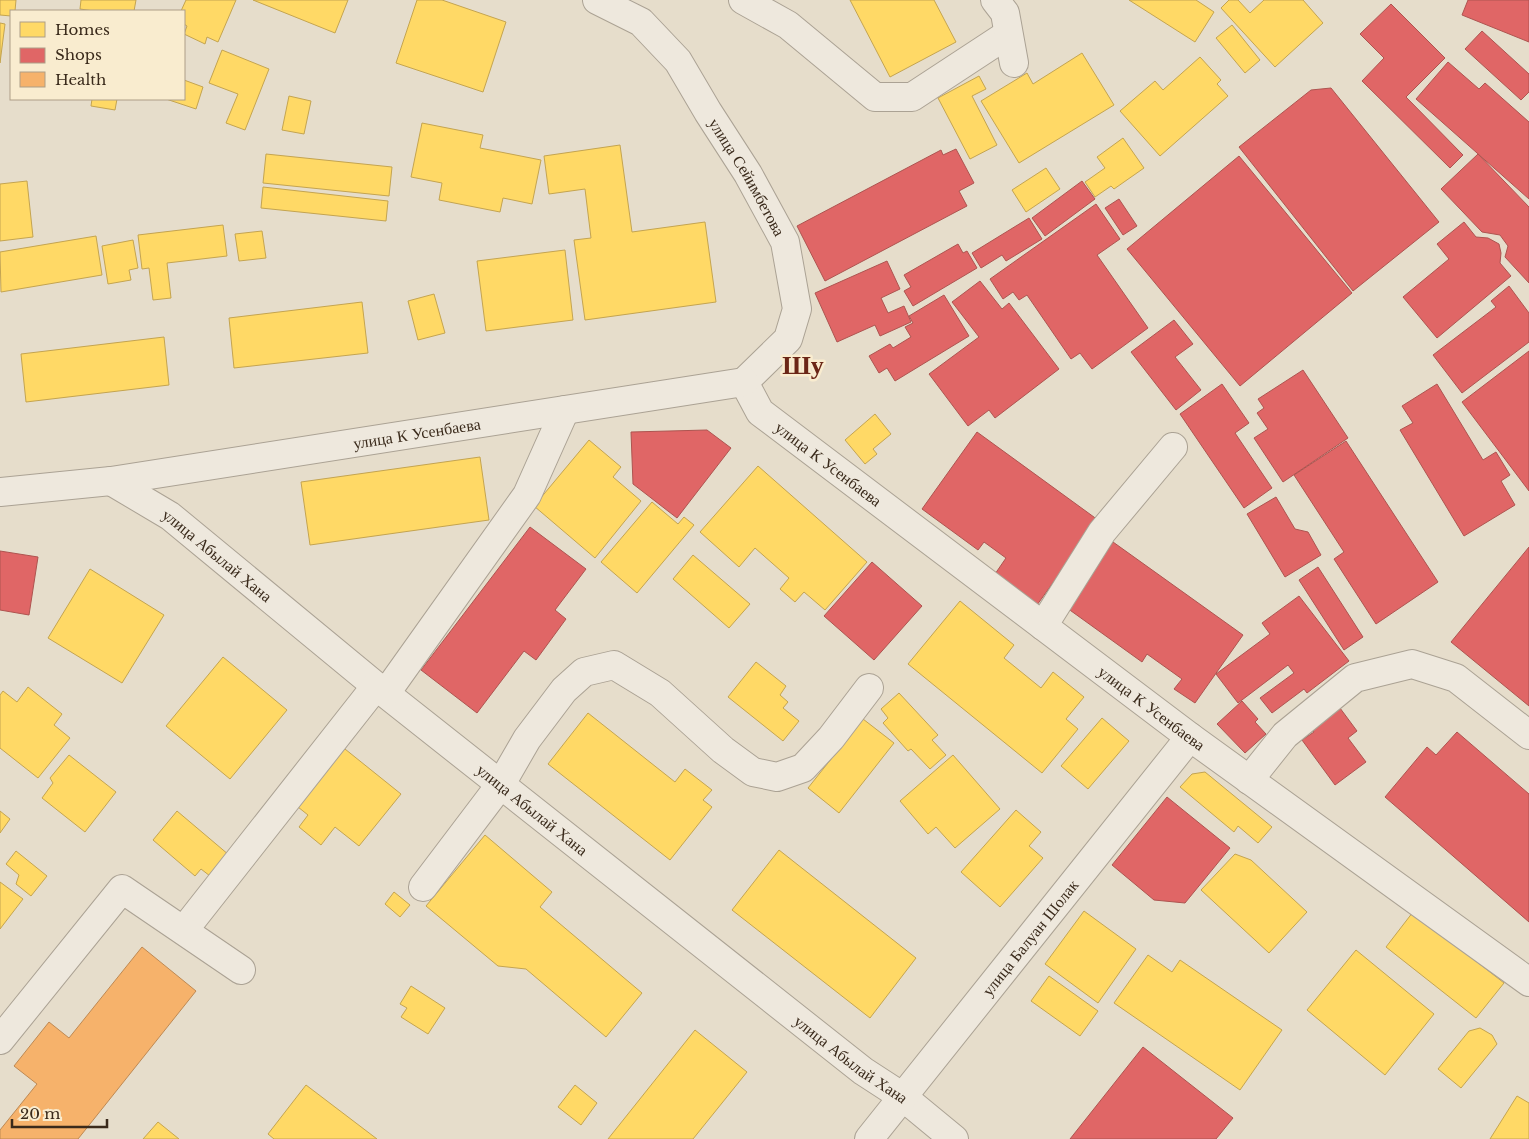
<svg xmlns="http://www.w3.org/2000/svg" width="1529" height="1139" font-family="'Libre Baskerville',serif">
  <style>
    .homes { fill: #ffd966; stroke: #c4a450 }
    .shops { fill: #e06666; stroke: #ae5450 }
    .health { fill: #f6b26b; stroke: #be8953 }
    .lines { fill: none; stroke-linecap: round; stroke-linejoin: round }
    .minor-casing { stroke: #aba294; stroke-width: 30 }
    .minor { stroke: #eee8dd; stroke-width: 28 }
    .labels { text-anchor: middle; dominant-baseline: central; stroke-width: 5; stroke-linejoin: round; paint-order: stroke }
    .street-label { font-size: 16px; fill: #3a2a1b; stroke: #f9eccf }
    .town-label { font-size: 26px; font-weight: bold; fill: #6b2616; stroke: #f9eccf }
  </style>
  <rect width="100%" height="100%" fill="#e6ddcb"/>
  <path class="homes" d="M0,0h16l-1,11h-4v5l-11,-1z
    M81,0h55l-2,11h-40l-14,-2z
    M186,0h50l-18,42 -11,-5 -2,7 -21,-10 3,-8 -3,-2v-13h-3z
    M253,0h95l-13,33z
    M417,0h25l64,22 -23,70 -87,-29z
    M850,0h84l22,42 -66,35z
    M1129,0h67l18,12 -19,30z
    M1229,0h9l12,13 14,-13h39l20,23 -48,44 -54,-59z
    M0,23l5,1 -5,39z
    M1232,25l28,35 -15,13 -29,-35z
    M222,50l47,19 -24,61 -19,-7 12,-29 -29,-11z
    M1082,53l32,52 -95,58 -38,-62 46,-28 6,11z
    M1200,57l21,23 -4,4 11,12 -68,60 -40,-45 35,-30 8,9z
    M979,76l7,13 -14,7 25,49 -27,14 -32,-61z
    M184,80l19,7 -7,22 -30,-10h18z
    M289,96l22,5 -7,33 -22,-4z
    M92,99h25l-2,11 -24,-4z
    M422,123l61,12 -3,13 61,12 -9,44 -29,-6 -3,14 -61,-12 3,-17 -31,-6z
    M1123,138l21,30 -30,21 -3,-3 -16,11 -10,-15 20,-14 -8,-11z
    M620,145l12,87 73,-10 11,80 -131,18 -11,-80 17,-2 -6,-49 -36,5 -5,-38z
    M266,154l126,13 -3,29 -126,-13z
    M1046,168l14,21 -34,23 -14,-22z
    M27,181l6,56 -33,4v-57z
    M263,187l125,14 -2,20 -125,-13z
    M223,225l4,31 -60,7 4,35 -18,2 -4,-32 -7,1 -4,-34z
    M262,231l4,27 -27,3 -4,-27z
    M96,236l6,39 -101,17 -1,-40z
    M133,240l5,28 -9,2 2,10 -23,4 -6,-38z
    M565,250l8,70 -87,11 -9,-70z
    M434,294l11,39 -27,7 -10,-39z
    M362,302l6,51 -134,15 -5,-50z
    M164,337l5,48 -143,17 -5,-48z
    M875,414l16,20 -18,15 4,5 -12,10 -20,-24z
    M589,440l32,27 -8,10 28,24 -46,57 -61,-52z
    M480,457l9,63 -179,25 -9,-63z
    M758,466l109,96 -42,48 -21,-18 -9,10 -15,-13 9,-11 -34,-30 -16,19 -39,-35z
    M652,502l26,22 6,-7 10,8 -57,68 -36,-31z
    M693,555l57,49 -21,24 -56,-49z
    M90,569l74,46 -42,68 -74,-45z
    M960,601l54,44 -10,13 37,30 12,-16 31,25 -18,22 12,10 -36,44 -134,-109z
    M223,657l64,53 -57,69 -64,-53z
    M756,662l30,24 -6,9 8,7 -5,6 16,13 -16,20 -55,-44z
    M28,687l34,27 -8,11 16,13 -32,40 -38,-30v-53l3,-4 14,11z
    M899,693l39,42 -6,5 14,15 -16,14 -19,-20 -3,2 -25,-28 5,-5 -7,-9z
    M588,713l87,69 10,-13 27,21 -9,10 9,7 -42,53 -122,-96z
    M1102,718l27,23 -41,48 -27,-23z
    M863,719l31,24 -55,70 -31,-25z
    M340,745l61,49 -42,52 -24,-19 -14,18 -22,-18 9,-12 -15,-12z
    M69,755l47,37 -31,40 -43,-34 11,-15 -3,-5z
    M953,755l47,54 -45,39 -19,-21 -8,7 -28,-33z
    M1205,772l67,55 -14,16 -20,-17 -4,6 -54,-45 12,-13z
    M1016,810l25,22 -12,14 14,12 -43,49 -39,-35z
    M0,811l10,8 -10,14z
    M177,811l52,44 -19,21 -9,-7 -6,7 -42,-36z
    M485,835l67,57 -12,15 102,86 -36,44 -80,-68 -28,-3 -72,-60z
    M779,850l137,108 -46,60 -138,-108z
    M16,851l31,25 -16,20 -15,-12 3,-9 -13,-11z
    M1235,854l16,6 56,52 -38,41 -68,-63z
    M0,882l23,17 -23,30z
    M394,892l16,13 -10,12 -15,-13z
    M1084,911l52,38 -38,54 -53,-39z
    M1413,912l91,71 -28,35 -90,-71z
    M1356,950l78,64 -49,61 -78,-65z
    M1148,955l24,17 8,-12 102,70 -42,60 -126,-87z
    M1049,976l49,35 -18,25 -49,-35z
    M411,986l34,22 -17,26 -27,-17 6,-9 -7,-4z
    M1480,1028l12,7 5,9 -36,44 -23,-19 31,-38z
    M695,1030l52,42 -54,67h-85z
    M306,1085l71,54h-103l-6,-5z
    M575,1085l22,18 -16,22 -23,-18z
    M1517,1096l12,7v36h-39z
    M158,1122l21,17h-36z"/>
  <path class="shops" d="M1468,0h61v42l-67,-27z
    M1391,4l54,54 -39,39 57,58 -13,13 -88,-87 22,-23 -24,-24z
    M1482,31l47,43v18l-8,8 -56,-51z
    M1448,62l31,27 6,-6 44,39v77l-113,-100z
    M1331,88l108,134 -86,69 -114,-144 72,-57z
    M956,149l18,34 -15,8 8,15 -142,75 -28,-55 144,-76 2,5z
    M1478,154l51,53v76l-24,-26 3,-11 -8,-11 -18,-3 -41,-43z
    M1239,156l113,137 -112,93 -113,-137z
    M1082,181l13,18 -50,37 -13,-18z
    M1119,199l18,27 -14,9 -18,-27z
    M1096,204l24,35 -23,16 51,73 -56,41 -12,-16 -9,6 -44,-64 -8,5 -6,-8 -10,7 -13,-20z
    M1029,218l13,21 -36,22 -4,-6 -21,13 -9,-15z
    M1464,222l12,15 12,1 11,6 2,9 -1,10 11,13 -74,62 -34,-41 46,-38 -12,-15z
    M958,244l5,9 4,-2 10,17 -64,38 -9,-15 7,-4 -7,-12z
    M887,261l13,28 -19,9 7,15 16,-7 7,16 -31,14 -5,-11 -38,17 -22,-49z
    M980,281l22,28 7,-6 50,66 -64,49 -6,-8 -21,16 -39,-52 50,-37 -27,-35z
    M1509,286l20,27v29l-67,51 -29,-38 63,-48 -5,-6z
    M944,295l25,41 -74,45 -8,-13 -8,5 -10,-17 21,-12 3,4 18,-11 -6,-10 8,-4 -4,-7z
    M1174,320l19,24 -18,13 26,33 -25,20 -45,-58z
    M1529,351v140l-67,-89z
    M1303,370l45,68 -65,44 -29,-44 14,-9 -11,-16 7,-5 -6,-9z
    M1222,384l27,39 -14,10 37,55 -28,20 -64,-94z
    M1437,384l46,76 13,-8 14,23 -9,6 14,24 -51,31 -64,-106 13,-7 -11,-17z
    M707,430l24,18 -54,70 -44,-34 -2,-52z
    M977,432l121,88 -61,85 -42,-31 11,-16 -22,-16 -6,8 -56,-41z
    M1346,441l92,141 -62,42 -42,-65 10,-7 -50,-77z
    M1276,497l19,32 13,3 13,23 -36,22 -38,-63z
    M530,527l56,42 -31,41 11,9 -30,41 -12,-9 -47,62 -56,-43z
    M1113,542l130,93 -48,68 -21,-14 8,-10 -35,-25 -5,8 -75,-54z
    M1529,547v159l-78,-64z
    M0,551l38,6 -9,58 -29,-5z
    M872,562l50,44 -48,54 -50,-44z
    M1318,567l45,70 -19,13 -45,-70z
    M1299,596l50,65 -42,32 -3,-4 -32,24 -12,-15 34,-25 -6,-8 -50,38 -22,-29 54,-40 -8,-11z
    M1242,701l16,18 -3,3 11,12 -21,19 -28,-29z
    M1337,704l20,27 -9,7 18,24 -31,23 -33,-45 12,-8 -5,-7z
    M1457,732l72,62v128l-144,-125 42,-50 9,8z
    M1167,797l63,51 -45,55 -31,-3 -42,-35z
    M1143,1047l90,71 -17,21h-146z"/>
  <path class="health" d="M142,947l54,44 -118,148h-78v-9l37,-46 -23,-18 35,-44 20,16z"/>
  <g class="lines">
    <defs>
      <g id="minor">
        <path id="s1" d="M597,0l44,22 37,39 30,51 40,62 37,68 12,67 -9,30 -44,43"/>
        <path d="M743,0l45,25 87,72h37l96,-63"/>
        <path d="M995,0l10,13 9,50"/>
        <path id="s2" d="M744,382l16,30 430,325 339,245"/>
        <path id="s3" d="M111,481l59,35 206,170 487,385 40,26 51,42"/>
        <path id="s4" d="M0,492l111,-11 633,-99"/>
        <path d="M1043,626l59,-94 71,-85"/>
        <path d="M386,693l141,-198 38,-85"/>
        <path d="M1249,780l36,-45 70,-57 57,-14 44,14 73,57"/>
        <path d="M423,887l78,-103 26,-45 37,-49 20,-18 30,-7 46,28 63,57 30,22 24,5 26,-9 28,-30 38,-50"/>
        <path d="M184,930l192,-244"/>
        <path d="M0,1040l122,-151 119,81"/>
        <path id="s5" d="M869,1139l321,-402"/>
      </g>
    </defs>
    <use href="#minor" class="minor-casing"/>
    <use href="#minor" class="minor"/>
  </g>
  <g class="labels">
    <g class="street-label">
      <text stroke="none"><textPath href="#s1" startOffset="238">улица Сейимбетова</textPath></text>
      <text stroke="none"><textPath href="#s4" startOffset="421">улица К Усенбаева</textPath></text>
      <text stroke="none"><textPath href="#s2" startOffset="120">улица К Усенбаева</textPath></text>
      <text stroke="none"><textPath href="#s3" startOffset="130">улица Абылай Хана</textPath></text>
      <text stroke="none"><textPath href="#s2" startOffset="525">улица К Усенбаева</textPath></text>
      <text stroke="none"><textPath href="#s3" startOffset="535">улица Абылай Хана</textPath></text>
      <text stroke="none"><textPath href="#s5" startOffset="258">улица Балуан Шолак</textPath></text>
      <text stroke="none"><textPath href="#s3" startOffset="940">улица Абылай Хана</textPath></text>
    </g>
    <g class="town-label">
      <text x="803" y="365">Шу</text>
    </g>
  </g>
  <rect x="10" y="10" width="175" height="90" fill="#f9eccf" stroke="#ad9e87"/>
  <rect x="20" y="22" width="25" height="15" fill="#ffd966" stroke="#ad9e87"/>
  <text x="55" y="35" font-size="15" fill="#3a2a1b">Homes</text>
  <rect x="20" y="48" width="25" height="15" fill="#e06666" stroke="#ad9e87"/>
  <text x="55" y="60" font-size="15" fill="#3a2a1b">Shops</text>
  <rect x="20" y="72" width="25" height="15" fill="#f6b26b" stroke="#ad9e87"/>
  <text x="55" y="85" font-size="15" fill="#3a2a1b">Health</text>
  <path d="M12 1119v8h95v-8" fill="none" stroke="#3a2a1b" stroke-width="2.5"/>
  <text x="20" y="1119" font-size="15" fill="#3a2a1b" stroke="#f9eccf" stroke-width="4" paint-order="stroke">20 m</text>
</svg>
